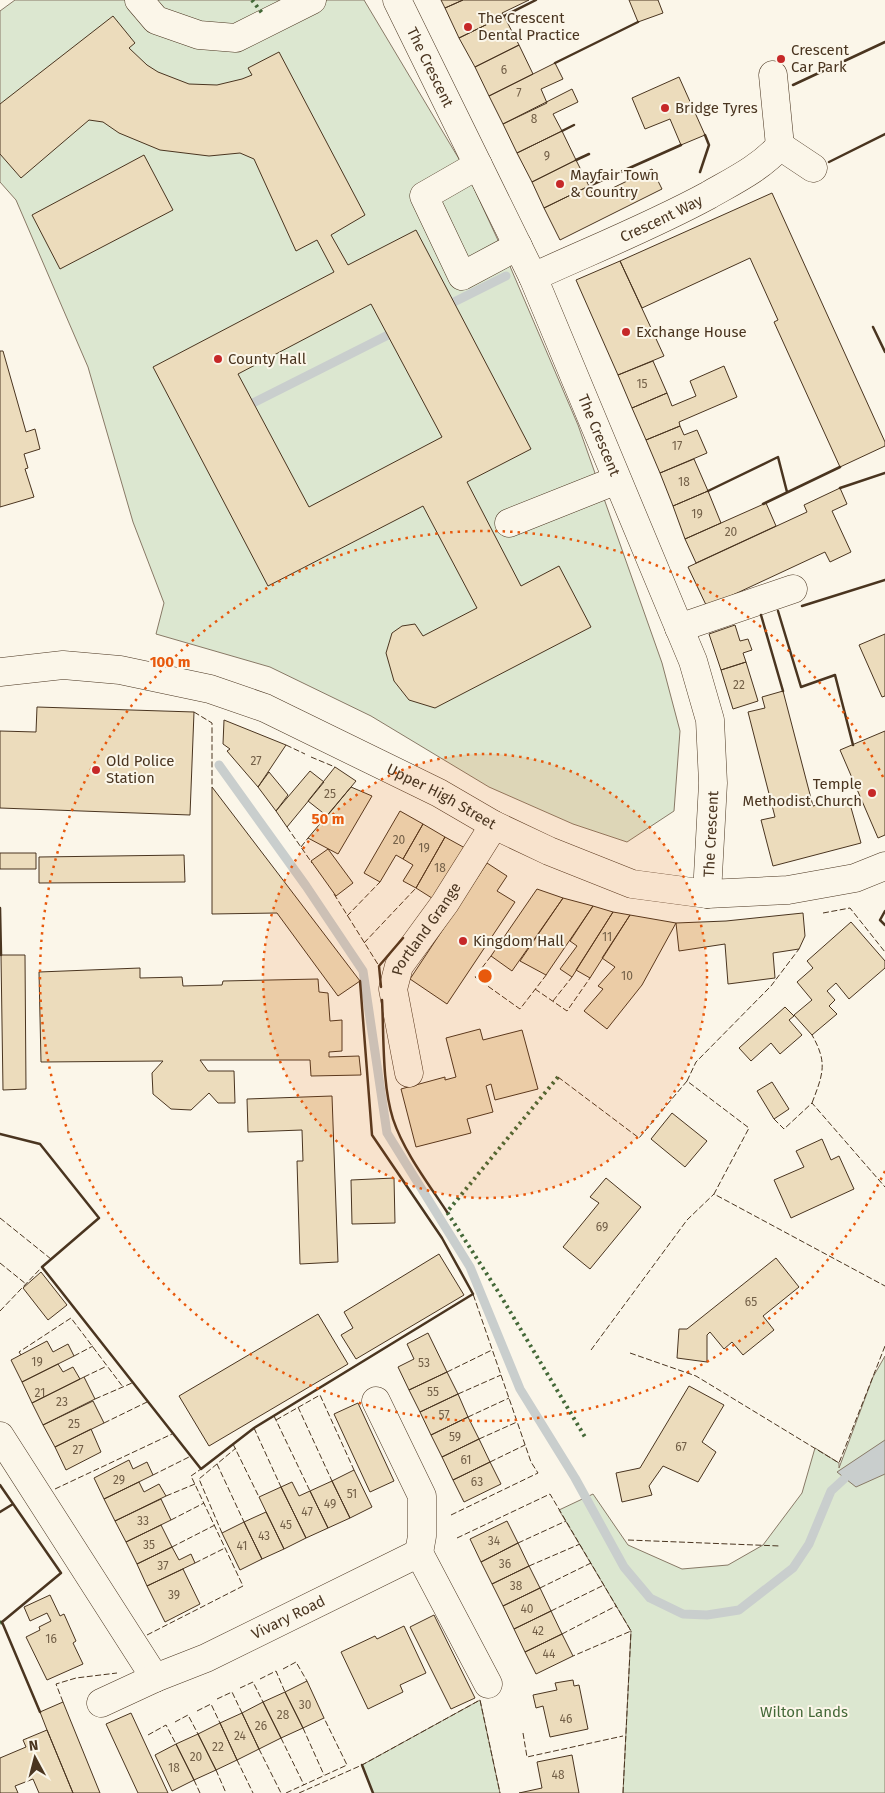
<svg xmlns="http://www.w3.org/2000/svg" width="885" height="1793" font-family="'Fira Sans',sans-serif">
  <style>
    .green { fill: #dce7d0; stroke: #887966 }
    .water { fill: #c9cecd; stroke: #887966 }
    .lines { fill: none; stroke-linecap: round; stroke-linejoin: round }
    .stream { stroke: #c9cecd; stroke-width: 9 }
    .building { fill: #ecdcbc; stroke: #4a3520; fill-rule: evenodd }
    .minor-casing { stroke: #4a3520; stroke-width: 29 }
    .major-casing { stroke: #4a3520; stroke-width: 29 }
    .minor { stroke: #fbf6e9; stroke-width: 28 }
    .major { stroke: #fbf6e9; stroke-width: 28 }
    .hedge { stroke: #436837; stroke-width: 4; stroke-dasharray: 2.5 4; stroke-linecap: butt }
    .fence { stroke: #4a3520; stroke-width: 1; stroke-dasharray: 6 2.5; stroke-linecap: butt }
    .wall { stroke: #4a3520; stroke-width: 2.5 }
    .ring { fill: none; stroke: #e8590c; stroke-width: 2.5; stroke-dasharray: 2.5 5 }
    .poi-dot { fill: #c62828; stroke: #fbf6e9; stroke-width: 2 }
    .labels { text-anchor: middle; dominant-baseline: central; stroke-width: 4; stroke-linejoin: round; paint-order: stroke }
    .number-label { font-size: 12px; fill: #725f47 }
    .poi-label { font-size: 15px; fill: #4a3520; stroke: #fbf6e9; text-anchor: start }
    .street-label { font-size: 15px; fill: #4a3520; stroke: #fbf6e9 }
    .park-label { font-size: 15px; fill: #436837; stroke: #fbf6e9 }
    .centre { fill: #e8590c; stroke: #fbf6e9; stroke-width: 2.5 }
    .ring-label { font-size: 15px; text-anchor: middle; font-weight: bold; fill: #e8590c; stroke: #fbf6e9; stroke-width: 4; stroke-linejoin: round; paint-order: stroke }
  </style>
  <rect width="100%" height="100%" fill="#fbf6e9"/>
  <path class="green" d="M15,0h349l101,169 44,95 69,161 84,238 18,68 -6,80 -47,31 -54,-18 -84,-37 -118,-71 -101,-49 -114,-33 8,-31 -31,-81 -45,-155 -72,-167 -16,-18v-171z
    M885,1356v437h-262l8,-162 -72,-121 34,-16 35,51 54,24 46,-4 35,-20 39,-52 13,-45 24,15v5l34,-91z
    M480,1700l20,93h-127l-11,-28z"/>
  <path class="water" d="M885,1440v34l-29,13 -19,-15z"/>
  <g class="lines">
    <path class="stream" d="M454,302l52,-26
      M253,403l135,-68
      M219,765l87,121 57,85 24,162 83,134 50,122 55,89 49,89 26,31 33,16 24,1 32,-5 54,-42 16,-24 22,-53 13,-12"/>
  </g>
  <path class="building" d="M441,0h22l-18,8z
    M463,0h66l-27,13 2,3 -45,22 -14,-30z
    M629,0h29l5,13 -25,9z
    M113,16l22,27 -6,5 18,17 11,7 31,12 28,1 25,-6 10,-4 -4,-7 31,-16 86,163 -34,20 17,30 68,-35 115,219 -64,33 54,104 38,-20 32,61 -156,81 -26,-8 -15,-19 -8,-28 6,-20 10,-7 13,-2 8,12 54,-28 -54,-102 -155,80 -115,-219 181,-95 -17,-32 -21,11 -42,-92 -14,-6 -31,3 -49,-6 -41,-17 -16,-11 -14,-2 -68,58 -21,-24v-50zM371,304l71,133 -133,70 -71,-133z
    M504,16l15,29 -44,22 -16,-29z
    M519,45l14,29 -44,22 -14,-29z
    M555,63l8,16 -22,10 6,14 -44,21 -14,-28z
    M679,77l26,58 -24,10 -11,-26 -25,10 -13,-31z
    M572,89l6,13 -25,12 9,17 -45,22 -14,-29z
    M562,131l14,29 -44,22 -15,-29z
    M144,155l29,55 -113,59 -28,-54z
    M576,160l13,26 -45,22 -12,-26z
    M652,169l10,20 -102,51 -16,-32 45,-22 5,11z
    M772,193l113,249v4l-45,21 -66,-145 4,-2 -28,-62 -108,50 -22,-47z
    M620,261l44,95 -46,19 -42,-95z
    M0,351h3l23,81 9,-3 5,20 -16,5 4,14 -3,1 9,28 -34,10z
    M653,361l14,32 -35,15 -14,-33z
    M724,366l13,31 -58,25 1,4 -34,14 -14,-32 35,-15 5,13 24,-10 -6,-15z
    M680,426l4,9 13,-5 10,23 -47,20 -14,-33z
    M694,459l14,32 -35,15 -13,-33z
    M840,488l7,16 -15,7 19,41 -21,10 -5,-10 -118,55 -19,-40 119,-55 -3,-7z
    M708,491l13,32 -36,16 -12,-33z
    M766,503l10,23 -80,37 -11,-24z
    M735,625l5,16 8,-2 4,11 -9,3 3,9 -25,8 -12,-36z
    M885,634v62l-3,1 -23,-52z
    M746,662l12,39 -25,8 -12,-39z
    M783,691l30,115 35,-9 13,46 -88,23 -12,-46 14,-3 -27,-105 17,-4 -3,-11z
    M37,707l157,5 -4,103 -190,-7v-77l36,1z
    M224,720l62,25 -28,42 -31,-36 3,-2 -7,-5z
    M885,731v104l-7,3 -38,-88z
    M335,767l21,14 -29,35 -19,-15z
    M310,771l14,11 -37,45 -11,-16z
    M269,772l19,23 -12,16 -18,-24z
    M212,787l148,194 -22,15 -61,-83 -65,1z
    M351,787l21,9 -34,58 -30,-16z
    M400,811l23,13 -20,35 -7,-4 -16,27 -16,-9z
    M423,824l22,13 -29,51 -13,-7 10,-16 -10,-6z
    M445,837l20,11 -30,52 -19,-12z
    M328,849l25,34 -17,13 -25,-35z
    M0,853h36v16h-36z
    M184,855l1,27 -146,1v-26z
    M487,863l20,13 -10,15 18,11 -68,102 -37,-25z
    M537,889l26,9 -51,73 -21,-15z
    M563,898l30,8 -47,69 -26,-14z
    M593,906l20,6 -41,65 -12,-8 17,-23 -7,-5z
    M613,912l17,3 -40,63 -14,-8z
    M803,913l2,23 -6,13 -26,4 2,25 -47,6 -3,-40 -46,7 -3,-28 50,-2z
    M630,915l46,8 -34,62 -35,44 -23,-18 19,-22 -5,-3 17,-19 -13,-9z
    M851,922l34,39v7l-36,31 -13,-16 -9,8 8,9 -6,6 8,8 -25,21 -18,-20 18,-15 -15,-18 16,-14 -6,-7z
    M1,955h24l1,134 -23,1z
    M140,968v10l42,-1 1,9 39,-1 1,-4 95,-2 1,13 9,1 2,28 12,-1v31l-13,1v5l30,-1 2,19 -50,1 -1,-16h-110l8,11h26l1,32h-17l-9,-10 -18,17 -20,-1 -18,-15 -1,-21 11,-12 -122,1 -2,-90z
    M785,1007l9,9 -5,4 13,15 -22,19 -9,-11 -20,18 -12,-13z
    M480,1029l3,11 39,-10 16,59 -43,11 -4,-16 -5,2 7,26 -26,7 4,14 -55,14 -15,-58 44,-12v3l11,-3 -10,-39z
    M772,1082l17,27 -15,10 -17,-28z
    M332,1096l6,166 -38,2 -3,-103h6l-1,-31 -54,2 -1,-33z
    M672,1113l35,28 -22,26 -34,-28z
    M822,1139l9,21 8,-4 15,33 -63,29 -17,-38 30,-13 -8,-16z
    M394,1178l1,45 -43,1 -1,-44z
    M606,1178l35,29 -51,62 -27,-22 36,-44 -9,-6z
    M439,1254l25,41 -108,64 -15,-24 12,-7 -9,-16z
    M776,1258l23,29 -36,29 11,14 -31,25 -11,-13 -8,7 -14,-17 -3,3v27l-30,-4 2,-29h8z
    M41,1272l26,33 -19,15 -25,-32z
    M318,1314l30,50 -139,82 -30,-50z
    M428,1333l19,39 -38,18 -11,-23 16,-8 -7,-15z
    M47,1341l6,11 15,-8 6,12 -52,26 -11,-22z
    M58,1364l5,8 10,-5 7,12 -48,24 -10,-21z
    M447,1372l11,22 -38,18 -11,-22z
    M84,1377l11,22 -52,26 -11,-22z
    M689,1386l35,19 -22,37 14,10 -18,30 -35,-16 -14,20 3,9 -30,7 -6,-29 24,-5z
    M458,1394l10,23 -37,18 -11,-23z
    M93,1401l11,22 -49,24 -12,-22z
    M358,1403l36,78 -24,11 -36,-78z
    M468,1417l11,22 -37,18 -11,-22z
    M91,1429l10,23 -35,18 -11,-23z
    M479,1439l11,23 -37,18 -11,-23z
    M129,1460l4,9 14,-7 6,13 -49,24 -10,-21z
    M490,1462l11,22 -37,18 -11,-22z
    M354,1470l18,37 -22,11 -18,-37z
    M332,1481l18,37 -22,10 -18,-37z
    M139,1482l5,10 15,-8 7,12 -51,25 -11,-22z
    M292,1482l7,14 11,-5 18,37 -22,10 -25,-51z
    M281,1487l25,51 -22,11 -25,-52z
    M161,1499l10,21 -45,22 -11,-21z
    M266,1512l18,37 -22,10 -18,-37z
    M507,1521l11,22 -37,19 -11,-23z
    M244,1522l18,37 -22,11 -18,-37z
    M161,1525l11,22 -35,17 -11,-22z
    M518,1543l11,23 -37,18 -11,-22z
    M172,1547l7,13 12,-6 4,9 -48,23 -10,-22z
    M529,1566l11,22 -37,18 -11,-22z
    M183,1569l17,35 -35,18 -18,-36z
    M540,1588l11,23 -37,18 -11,-23z
    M50,1595l10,21 4,-2 12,27 -3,2 10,21 -36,16 -21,-43 14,-7 -1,-3 12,-6 -4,-8 -17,8 -6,-14z
    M551,1611l11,23 -37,18 -11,-23z
    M434,1615l41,83 -24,11 -41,-82z
    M404,1626l22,47 -26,12 3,7 -35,17 -27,-57 34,-16 2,3z
    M562,1634l11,22 -37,18 -11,-22z
    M573,1680l1,6 5,-1 9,44 -38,8 -7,-31 -7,2 -3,-13 24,-5 -2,-7z
    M307,1681l17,37 -21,10 -18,-36z
    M285,1692l18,36 -22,10 -18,-36z
    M63,1702l37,91h-27l-26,-63 -7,-18z
    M263,1702l18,36 -22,11 -17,-36z
    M131,1713l37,80h-30l-32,-69z
    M242,1713l17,36 -22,11 -17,-37z
    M220,1723l17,37 -21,10 -18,-36z
    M47,1730l26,63h-34l-6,-14 -18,7 3,7h-18v-35l26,-11 -3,-7z
    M198,1734l18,36 -22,10 -18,-36z
    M176,1744l18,36 -22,11 -17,-36z
    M572,1755l7,38h-60l23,-5 -5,-26z"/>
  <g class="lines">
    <defs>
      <g id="minor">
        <path d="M139,0l17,20 43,15 37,3 76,-38"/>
        <path id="s1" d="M397,0l136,277 160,384 17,59 3,63 -6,111"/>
        <path d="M773,75l7,71"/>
        <path d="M478,165l-54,31 38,80 56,-30"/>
        <path id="s2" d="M533,277c59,-27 119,-51 176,-82 26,-15 51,-27 71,-49l33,22"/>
        <path d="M509,523l108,-43"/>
        <path d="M679,628l114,-39"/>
        <path id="s3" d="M409,1073l-16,-84 6,-23 46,-63 49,-78"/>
        <path d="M376,1401l46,95v40l-3,17"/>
        <path id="s4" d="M0,1436l155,242 51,-20 213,-105 69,131"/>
        <path d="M101,1703l54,-25"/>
      </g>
      <g id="major">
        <path id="s5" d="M0,672l63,-7 57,5 90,19 55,19 174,85 55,32 55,26 83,33 75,10 81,-4 67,-12 30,-12"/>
      </g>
    </defs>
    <use href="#minor" class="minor-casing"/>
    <use href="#major" class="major-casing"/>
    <use href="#minor" class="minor"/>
    <use href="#major" class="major"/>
    <path class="hedge" d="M252,0l10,13
      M558,1077l-111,135 52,81 86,144
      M0,1623l2,-1"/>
    <path class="fence" d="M194,712l18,11v64
      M286,745l19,9
      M311,757l24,10
      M287,827l25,36
      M301,847l7,-9
      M334,894l45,72
      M823,913l27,-5 35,44
      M347,916l33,-34
      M364,943l52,-55
      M491,956l-16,21 45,32 27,-35
      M535,989l32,22 23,-33
      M553,1001l19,-24
      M558,1077l81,61 48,-57 62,47 -35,66 171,92
      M687,1081l9,-19 75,-76 28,-37
      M812,1103c11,-29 16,-40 0,-68
      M774,1119l10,10 28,-26 73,84
      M0,1218l51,41
      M0,1263l26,21
      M0,1311l42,-44
      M591,1350l96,-130 27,-26
      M630,1353l66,23 143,87 46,-117
      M21,1355l-2,-3 52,-34 52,69
      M74,1356l19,-10
      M447,1372l45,-22
      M84,1377l23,-11
      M458,1394l43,-19
      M95,1399l37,-16
      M298,1407l34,74
      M274,1416l36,75
      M468,1417l41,-19
      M276,1420l44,-25 34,75
      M104,1423l43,-21
      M254,1428l27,59
      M479,1439l38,-17
      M233,1444l26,53
      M490,1462l35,-17
      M217,1464l27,58
      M153,1475l38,-19
      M55,1489l117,-55
      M166,1496l29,-12
      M451,1515l87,-42 -7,-11 -58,-168
      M171,1520l33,-17
      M222,1533l-23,-54 37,-31
      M457,1538l93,-44 81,137 -58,25
      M628,1540l152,6
      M518,1543l48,-22
      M172,1547l43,-22
      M195,1563l30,-15
      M529,1566l51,-22
      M540,1588l51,-25
      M551,1611l53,-26
      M562,1634l54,-28
      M147,1635l96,-49 -52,-110 10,-7
      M283,1669l13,-7 11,19
      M260,1679l16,-8 9,21
      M240,1688l13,-6 10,20
      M217,1699l15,-7 10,21
      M63,1702l-7,-18 20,-6 41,-5
      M197,1711l14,-7 9,19
      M175,1722l13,-7 10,19
      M303,1728l21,47
      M523,1733l4,24 96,-21
      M148,1735l18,-10 10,19
      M281,1738l23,47
      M259,1749l22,44
      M237,1760l16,33
      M216,1770l10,23
      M194,1780l6,13
      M286,1793l61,-28 -23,-47
      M299,1793l63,-28 118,-65 20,93
      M623,1793l8,-162"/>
    <path class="wall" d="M504,16l32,-16
      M555,63l83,-41
      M793,85l92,-43
      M562,131l12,-6
      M576,160l13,-6
      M829,162l56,-28
      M700,172l9,-27 -4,-10
      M589,186l92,-41
      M873,327l12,25
      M840,488l45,-15
      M708,491l70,-34 9,35
      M763,504l77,-37
      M802,606l83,-26
      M778,611l23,76 34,-12 18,70
      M761,615l22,76
      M0,908l1,47
      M885,911l-5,9 5,5
      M381,987l-2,-21 24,-28
      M382,1000c2,37 0,84 11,119 11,33 35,64 54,93
      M0,1134l40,10 59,74 -57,49 159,202 53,-41 219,-134 -31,-56 -70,-103 -12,-154
      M0,1485l61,88 -59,49 38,90
      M0,1512l13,-8
      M362,1765l11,28"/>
  </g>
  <circle cx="485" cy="976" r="222" fill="#e8590c" fill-opacity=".12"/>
  <g class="ring">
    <circle cx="485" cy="976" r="222"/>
    <path d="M885 1171A445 445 0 1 1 885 781"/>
  </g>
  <g class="poi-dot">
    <circle cx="468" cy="27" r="5"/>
    <circle cx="781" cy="59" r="5"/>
    <circle cx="665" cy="108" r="5"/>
    <circle cx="560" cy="184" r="5"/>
    <circle cx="626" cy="332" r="5"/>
    <circle cx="218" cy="359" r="5"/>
    <circle cx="96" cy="770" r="5"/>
    <circle cx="872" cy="793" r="5"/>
    <circle cx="463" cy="941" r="5"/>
  </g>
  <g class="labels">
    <g class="number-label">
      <text x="504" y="70">6</text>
      <text x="519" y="93">7</text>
      <text x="534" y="119">8</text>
      <text x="547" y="156">9</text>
      <text x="642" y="384">15</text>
      <text x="677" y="446">17</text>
      <text x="684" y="482">18</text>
      <text x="697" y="514">19</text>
      <text x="731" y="532">20</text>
      <text x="739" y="685">22</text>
      <text x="256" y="761">27</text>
      <text x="330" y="794">25</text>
      <text x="399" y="840">20</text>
      <text x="424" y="848">19</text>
      <text x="440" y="868">18</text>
      <text x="607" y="937">11</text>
      <text x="627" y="976">10</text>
      <text x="602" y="1227">69</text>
      <text x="751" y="1302">65</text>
      <text x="37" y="1362">19</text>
      <text x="424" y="1363">53</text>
      <text x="433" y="1392">55</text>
      <text x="40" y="1393">21</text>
      <text x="62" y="1402">23</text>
      <text x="444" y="1415">57</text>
      <text x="74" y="1424">25</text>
      <text x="455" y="1437">59</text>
      <text x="681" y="1447">67</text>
      <text x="78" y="1450">27</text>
      <text x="466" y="1460">61</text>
      <text x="119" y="1480">29</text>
      <text x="477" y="1482">63</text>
      <text x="352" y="1494">51</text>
      <text x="330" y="1504">49</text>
      <text x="307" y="1512">47</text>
      <text x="143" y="1521">33</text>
      <text x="286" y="1525">45</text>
      <text x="264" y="1536">43</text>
      <text x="494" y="1541">34</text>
      <text x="149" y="1545">35</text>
      <text x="242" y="1546">41</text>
      <text x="505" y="1564">36</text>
      <text x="163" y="1566">37</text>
      <text x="516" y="1586">38</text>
      <text x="174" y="1595">39</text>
      <text x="527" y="1609">40</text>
      <text x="538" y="1631">42</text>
      <text x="51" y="1639">16</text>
      <text x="549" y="1654">44</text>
      <text x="305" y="1705">30</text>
      <text x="283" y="1715">28</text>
      <text x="566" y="1719">46</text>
      <text x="261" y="1726">26</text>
      <text x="240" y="1736">24</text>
      <text x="218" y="1747">22</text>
      <text x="196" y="1757">20</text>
      <text x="174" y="1768">18</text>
      <text x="558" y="1775">48</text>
    </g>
    <g class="poi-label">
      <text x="478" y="18">The Crescent<tspan x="478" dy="17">Dental Practice</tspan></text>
      <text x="791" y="50">Crescent<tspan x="791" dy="17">Car Park</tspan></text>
      <text x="675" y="108">Bridge Tyres</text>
      <text x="570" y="175">Mayfair Town<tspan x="570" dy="17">&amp; Country</tspan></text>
      <text x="636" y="332">Exchange House</text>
      <text x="228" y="359">County Hall</text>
      <text x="106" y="761">Old Police<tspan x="106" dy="17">Station</tspan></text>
      <text x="862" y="784" text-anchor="end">Temple<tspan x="862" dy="17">Methodist Church</tspan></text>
      <text x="473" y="941">Kingdom Hall</text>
    </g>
    <g class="street-label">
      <text stroke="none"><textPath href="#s1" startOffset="75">The Crescent</textPath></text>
      <text stroke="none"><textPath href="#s2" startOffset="141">Crescent Way</textPath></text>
      <text stroke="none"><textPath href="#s1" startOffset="480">The Crescent</textPath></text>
      <text stroke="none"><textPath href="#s5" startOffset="468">Upper High Street</textPath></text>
      <text transform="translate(711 834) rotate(-87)">The Crescent</text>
      <text stroke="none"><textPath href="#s3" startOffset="155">Portland Grange</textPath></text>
      <text stroke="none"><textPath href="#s4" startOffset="434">Vivary Road</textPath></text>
    </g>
    <g class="park-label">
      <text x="804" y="1712">Wilton Lands</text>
    </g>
  </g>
  <circle cx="485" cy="976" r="8" class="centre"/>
  <g class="ring-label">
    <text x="170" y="667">100 m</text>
    <text x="328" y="824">50 m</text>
  </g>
  <g transform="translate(35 1758) rotate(353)" stroke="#fbf6e9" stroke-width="4" paint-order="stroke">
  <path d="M0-4L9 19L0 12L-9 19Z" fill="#4a3520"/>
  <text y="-8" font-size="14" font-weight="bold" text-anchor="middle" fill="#4a3520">N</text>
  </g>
</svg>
